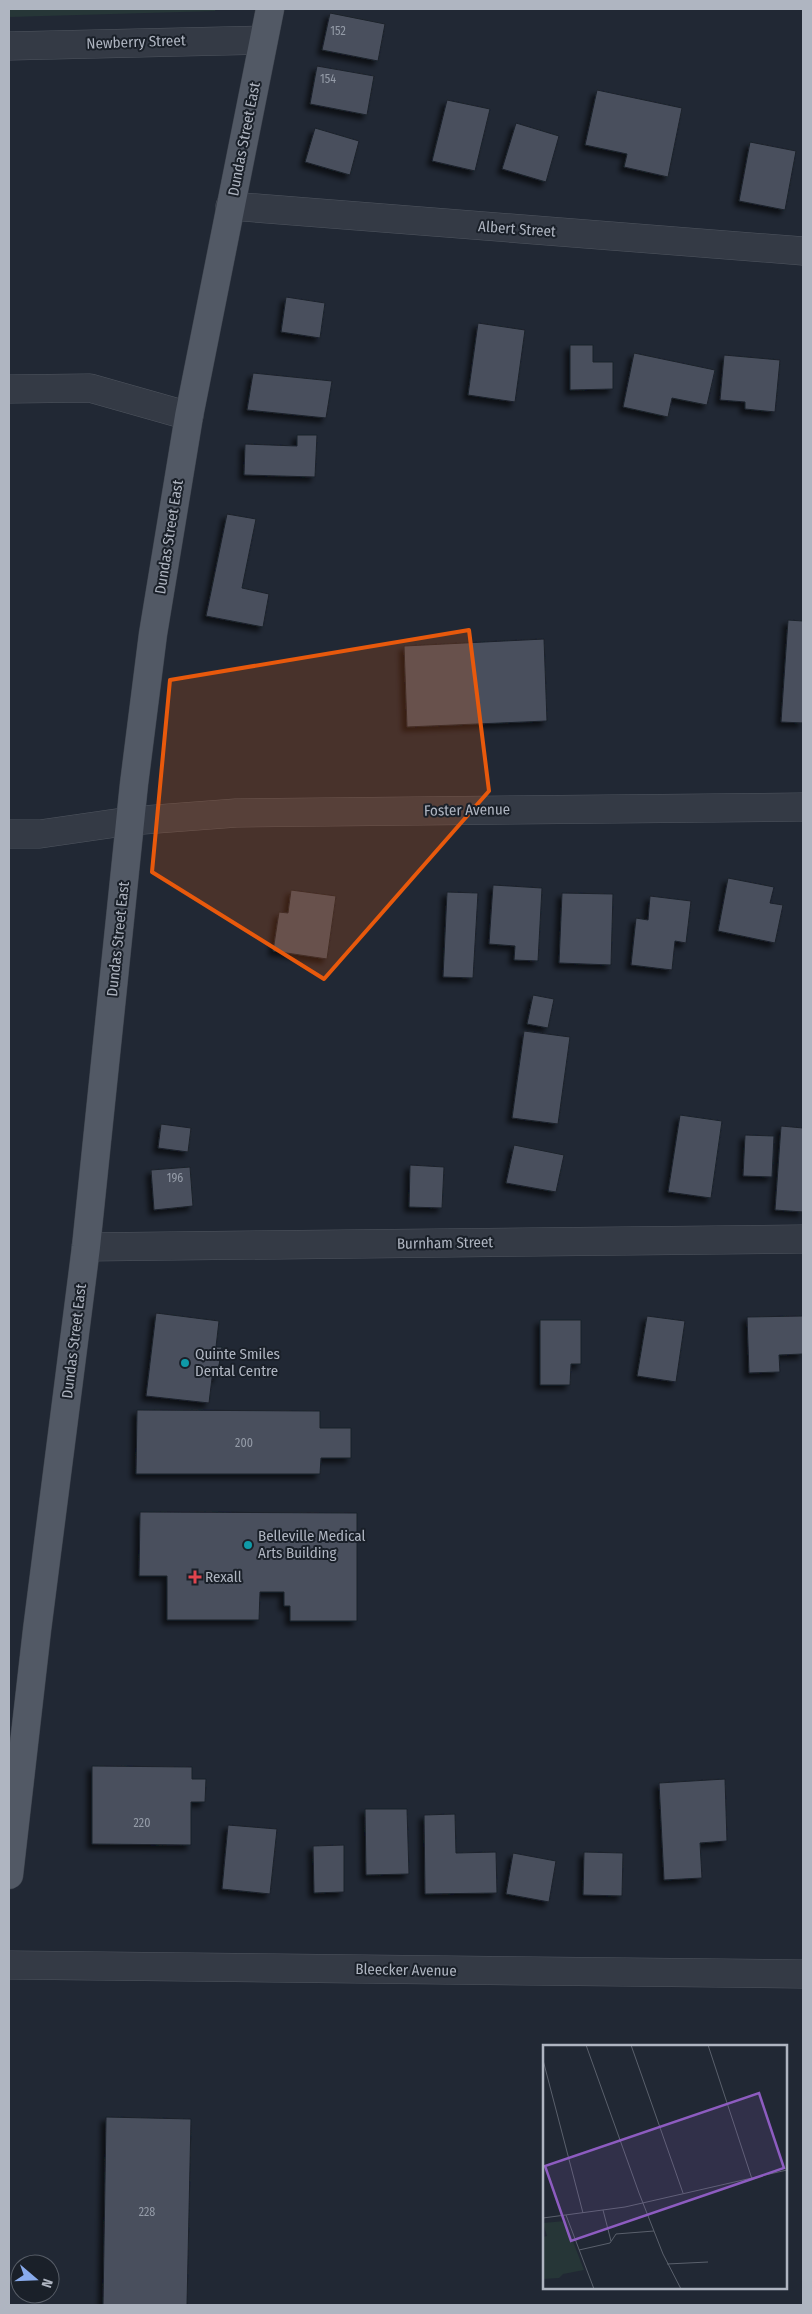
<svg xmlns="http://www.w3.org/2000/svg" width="812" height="2314" font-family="'Fira Sans Condensed',sans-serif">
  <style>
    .green { fill: #263637 }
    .building { fill: #484f5d; stroke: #1c222b; filter: url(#shadow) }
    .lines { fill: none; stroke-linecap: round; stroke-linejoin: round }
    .minor-casing { stroke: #4f555f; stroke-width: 29 }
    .major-casing { stroke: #3e444e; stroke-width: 29 }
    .minor { stroke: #343a45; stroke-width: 28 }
    .major { stroke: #525965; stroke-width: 28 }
    .marked { fill: #e8590c; fill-opacity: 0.2; stroke: #e8590c; stroke-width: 4; stroke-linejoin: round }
    .culture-dot { fill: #0f9aa8; stroke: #1a2029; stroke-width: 2 }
    .health-dot { fill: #e0444e; stroke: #1a2029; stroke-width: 2 }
    .labels { text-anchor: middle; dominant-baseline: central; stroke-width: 4; stroke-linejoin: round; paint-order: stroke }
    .number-label { font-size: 12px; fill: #959ca8 }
    .street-label { font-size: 15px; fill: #afb5c1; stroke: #1a2029 }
    .poi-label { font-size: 15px; fill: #afb5c1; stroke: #1a2029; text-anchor: start }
    .inset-road { fill: none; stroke: #5a606c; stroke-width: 1 }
    .view { fill: #8d5cc0; fill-opacity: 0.15; stroke: #8d5cc0; stroke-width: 2.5 }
    .inset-edge { fill: none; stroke: #afb5c1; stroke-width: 2.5 }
  </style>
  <defs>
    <filter id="shadow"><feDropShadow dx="-4.5" dy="4.5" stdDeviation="2.5" flood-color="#0009"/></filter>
  </defs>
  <rect width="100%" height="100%" fill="#212834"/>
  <path class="green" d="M9,9h207l-1,2 -206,6z"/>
  <path class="building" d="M330,13l55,11 -7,37 -56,-11z
    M317,66l57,10 -7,39 -57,-11z
    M597,90l85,18 -14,69 -44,-10 3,-13 -42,-9z
    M447,100l43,9 -15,62 -43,-10z
    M516,123l43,13 -13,46 -44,-13z
    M315,128l44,13 -9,34 -45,-13z
    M750,142l46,9 -11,59 -46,-9z
    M286,297l39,6 -5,35 -39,-6z
    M478,323l47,7 -10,72 -47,-7z
    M570,345h23v17h20v27l-43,1z
    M634,353l81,17 -8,35 -35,-7 -4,19 -45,-10z
    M724,355l56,5 -5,52 -30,-3v-7l-25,-2z
    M253,373l79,8 -6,37 -79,-8z
    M297,435h20l-2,42 -71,-2 1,-31 52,2z
    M227,514l29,5 -14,69 27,6 -6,33 -57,-11z
    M788,620l15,1v102l-22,-1z
    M544,639l3,82 -140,6 -3,-81z
    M728,878l46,9 -4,16 13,2 -8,38 -57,-12z
    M493,885l49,3 -4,73 -24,-1 1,-14 -26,-2z
    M291,890l45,6 -9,63 -54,-8 6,-39 9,1z
    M447,892l31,1 -5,85 -30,-1z
    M562,893l51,1 -2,71 -52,-2z
    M650,896l41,5 -5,42 -11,-2 -3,29 -41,-5 5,-47 12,2z
    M533,995l21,4 -6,29 -21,-4z
    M524,1031l46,6 -12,87 -46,-6z
    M680,1115l42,6 -11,77 -43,-6z
    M161,1124l30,4 -3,24 -30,-4z
    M781,1126l22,2v84l-28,-2z
    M745,1135l29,1 -2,41 -29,-1z
    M514,1145l50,10 -8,37 -50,-9z
    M410,1165l34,2 -2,41 -33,-1z
    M190,1167l3,39 -39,4 -3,-40z
    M156,1313l63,8 -3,26h6l-5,31h-5l-3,25 -63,-7z
    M647,1316l38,5 -9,61 -39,-6z
    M803,1316v38l-24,1 1,17 -31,1 -2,-56z
    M540,1320h41v44h-10l-1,21h-30z
    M137,1410l183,1v17h31v30h-30l-1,16h-184z
    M140,1512l217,1v108h-67v-15h-6v-14h-24l-1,28h-92v-44h-28z
    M92,1766l100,1v12h14l-1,23h-14v43l-99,-1z
    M725,1779l2,62 -27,2 2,35 -38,2 -5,-97z
    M365,1809h42l2,65 -43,1z
    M455,1814l1,39 40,-1 1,41 -72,1 -1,-79z
    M228,1825l49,4 -7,65 -48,-5z
    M344,1845v47l-30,1 -1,-47z
    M584,1852l39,1 -1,43 -39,-1z
    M513,1853l43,8 -7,41 -43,-8z
    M106,2117l85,2 -4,186h-84z"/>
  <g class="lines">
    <defs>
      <path id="minor" d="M9,46l254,-6
        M230,206l573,45
        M9,389l81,-1 99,28
        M9,834h31l90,-13 106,-8 567,-6
        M86,1247l717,-8
        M9,1965l794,9"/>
      <path id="major" d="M9,1875l28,-245 49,-383 48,-463 19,-150 36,-218 81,-407"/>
    </defs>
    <use href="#minor" class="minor-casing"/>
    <use href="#major" class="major-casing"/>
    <use href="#minor" class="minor"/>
    <use href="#major" class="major"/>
  </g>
  <path class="marked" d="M469,630l20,161 -165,188 -172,-107 18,-192z"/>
  <g class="culture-dot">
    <circle cx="185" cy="1363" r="5"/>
    <circle cx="248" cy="1545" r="5"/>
  </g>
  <path class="health-dot" d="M192.5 1569.5h5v5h5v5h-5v5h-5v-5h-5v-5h5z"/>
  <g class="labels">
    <g class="number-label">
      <text x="338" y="31">152</text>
      <text x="328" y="79">154</text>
      <text x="175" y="1178">196</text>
      <text x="244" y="1443">200</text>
      <text x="142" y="1823">220</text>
      <text x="147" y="2212">228</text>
    </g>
    <g class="street-label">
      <text transform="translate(136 42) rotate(-2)">Newberry Street</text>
      <text transform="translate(244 139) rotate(-79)">Dundas Street East</text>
      <text transform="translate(517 229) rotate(4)">Albert Street</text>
      <text transform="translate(169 537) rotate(-81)">Dundas Street East</text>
      <text transform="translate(467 810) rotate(-1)">Foster Avenue</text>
      <text transform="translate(118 939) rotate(-84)">Dundas Street East</text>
      <text transform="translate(445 1243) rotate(-1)">Burnham Street</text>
      <text transform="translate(74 1341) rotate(-83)">Dundas Street East</text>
      <text transform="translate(406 1970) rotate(1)">Bleecker Avenue</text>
    </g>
    <g class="poi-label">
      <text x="195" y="1354">Quinte Smiles<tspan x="195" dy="17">Dental Centre</tspan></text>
      <text x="258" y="1536">Belleville Medical<tspan x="258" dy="17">Arts Building</tspan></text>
      <text x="205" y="1577">Rexall</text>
    </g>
  </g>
  <g transform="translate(543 2045)">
    <rect width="244" height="244" fill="#212834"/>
    <path d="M22,176l19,49 -21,4 -4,4 -16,1v-42l4,-1 -4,-13z" fill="#263637"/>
    <path class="inset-road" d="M43,0l53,148 24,61 18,35M88,0l52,148M165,0l44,134M0,15l40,153M60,165l8,31M23,170l28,74M0,173l82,-11 162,-37M36,205l31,-7 6,-9 38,-3M124,219l41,-2"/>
    <path class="view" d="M216,48l25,75 -213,73 -26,-75z"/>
    <rect width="244" height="244" class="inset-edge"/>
  </g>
  <rect width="812" height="2314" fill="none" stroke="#afb5c1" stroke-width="20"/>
  <g transform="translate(35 2279) rotate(109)"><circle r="24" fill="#1a2029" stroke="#565c66"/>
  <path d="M0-4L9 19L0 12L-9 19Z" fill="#89abec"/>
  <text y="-8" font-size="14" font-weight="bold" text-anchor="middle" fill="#afb5c1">N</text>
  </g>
</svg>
